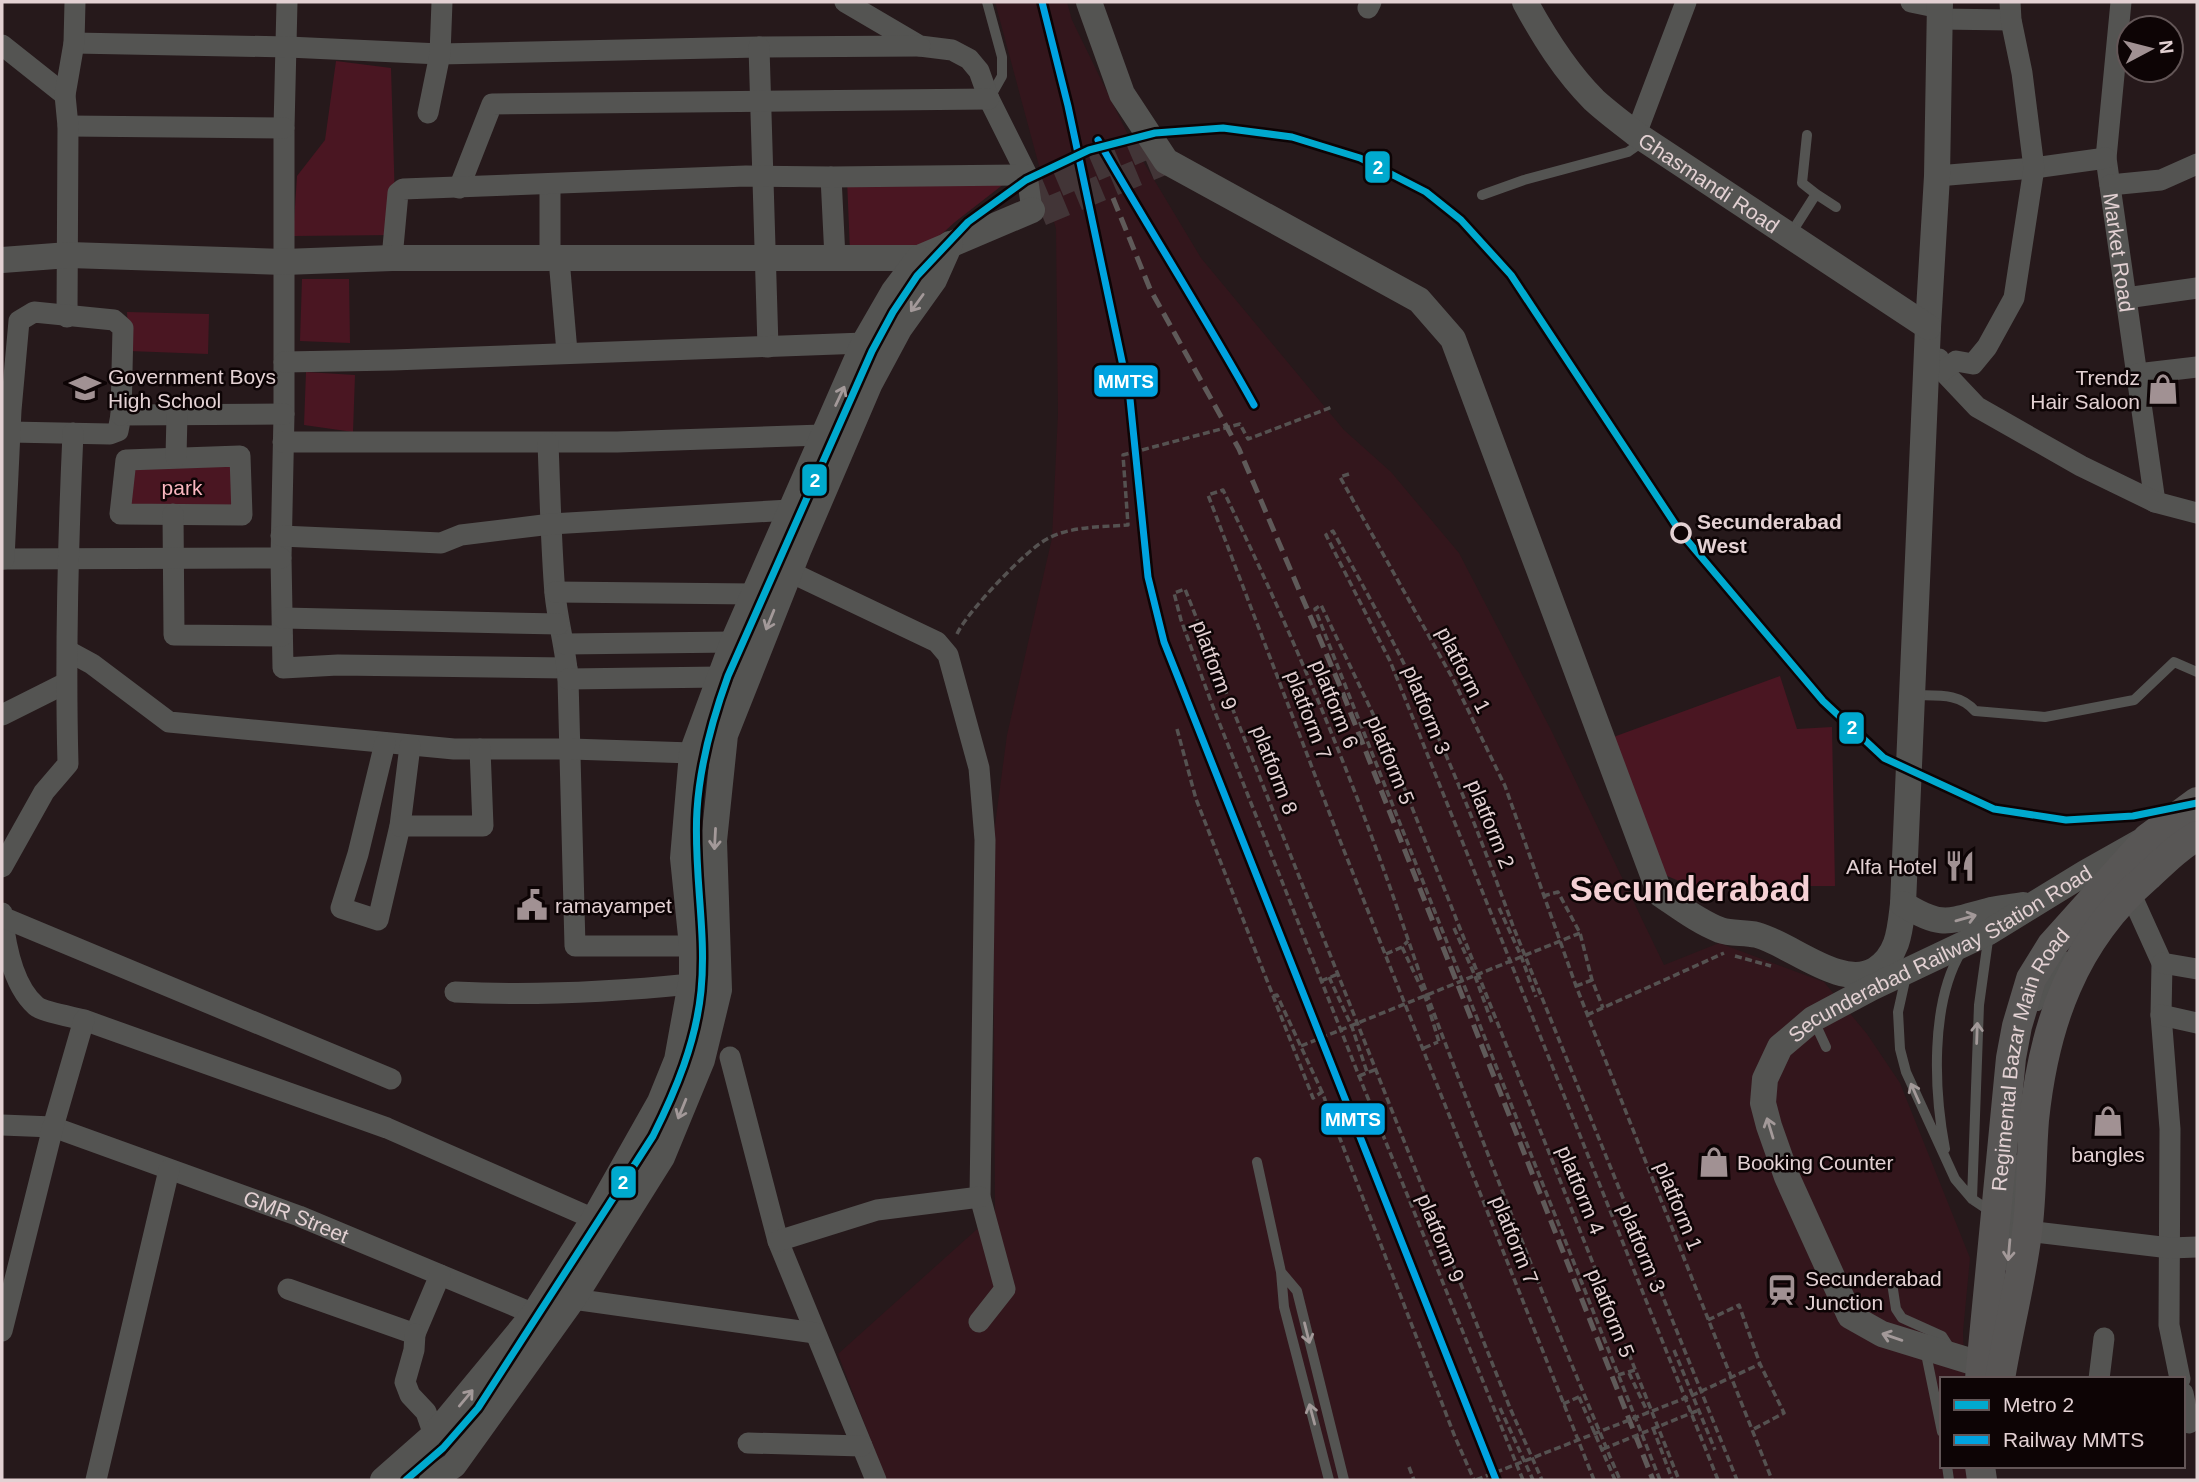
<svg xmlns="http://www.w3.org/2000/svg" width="2199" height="1482" font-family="Helvetica,sans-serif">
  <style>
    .built { fill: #33161c }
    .green { fill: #4a1622 }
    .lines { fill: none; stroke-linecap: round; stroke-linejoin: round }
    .tertiary-tunnel { stroke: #423537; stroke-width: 26; stroke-dasharray: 26 13; stroke-linecap: butt }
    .path { stroke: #555251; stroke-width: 3.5; stroke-dasharray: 7 3.5; stroke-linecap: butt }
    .service { stroke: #545452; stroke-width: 10 }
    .minor { stroke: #545452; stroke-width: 21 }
    .tertiary { stroke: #545452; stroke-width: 26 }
    .secondary { stroke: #585655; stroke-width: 30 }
    .rail { stroke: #5f5a59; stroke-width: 5; stroke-dasharray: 14 7; stroke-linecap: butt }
    .path-bridge { stroke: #555251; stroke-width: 3.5; stroke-dasharray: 7 3.5; stroke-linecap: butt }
    .rail-1-casing { stroke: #0d0405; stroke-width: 12 }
    .rail-1 { stroke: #00a3e0; stroke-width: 7 }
    .metro-1-casing { stroke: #0d0405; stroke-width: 12 }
    .metro-1 { stroke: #00a9ce; stroke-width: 7 }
    .oneway { stroke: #a39999 }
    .stop-dot { fill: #0d0405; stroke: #e3d1d3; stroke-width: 3.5 }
    .labels { text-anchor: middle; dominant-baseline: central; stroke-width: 5; stroke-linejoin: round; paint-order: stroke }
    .street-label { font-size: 21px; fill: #e3d1d3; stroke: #0d0405 }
    .poi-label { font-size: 21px; fill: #e3d1d3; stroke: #0d0405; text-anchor: start }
    .park-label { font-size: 21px; fill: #f9b6bf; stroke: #0d0405 }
    .stop-label { font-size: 21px; font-weight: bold; fill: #e3d1d3; stroke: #0d0405; text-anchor: start }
    .town-label { font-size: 35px; font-weight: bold; fill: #f4d0d4; stroke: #0d0405 }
    .line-badge { stroke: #0d0405; stroke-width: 2.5 }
    .badge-label { font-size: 19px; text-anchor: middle; font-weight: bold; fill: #fff }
  </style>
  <rect width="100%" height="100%" fill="#26191b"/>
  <path class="built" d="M995,2h72l5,18 60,123 69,115 143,172 47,42 68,81 93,179 112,233 55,-22 105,39 43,52 33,49 70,175 -7,74 2,47h-23v87h28l1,14h-1085l-48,-126 157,-141 -2,-373 14,-105 45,-197 6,-124 -2,-185z"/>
  <path class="green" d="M336,61l55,7 5,167 -103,1 4,-60 28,-36z
    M847,179l162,1 -54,42 -32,29 -73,1z
    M302,279h47l1,64 -50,-2z
    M127,312l82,2 -1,40 -79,-3z
    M306,372l49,3 -2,57 -49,-7z
    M237,461l1,51 -114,-1 5,-48z
    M1780,676l17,53 35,-2 3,159h-144l-31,-13 -52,-134z"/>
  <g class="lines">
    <path class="tertiary-tunnel" d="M1154,143l-120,51 -2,16 9,3 125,-52"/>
    <path class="path" d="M1349,474l-9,3 113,202 52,107 71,200 196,494
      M957,634c9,-21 70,-85 90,-95 23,-13 56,-12 81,-14l-5,-70 117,-31 8,15 84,-32
      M1177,729l19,70 117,299 9,-6 133,345 19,43
      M1543,896l15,-4 22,41 12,47 11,28
      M1499,908l22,48 15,41
      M1454,928l21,48 17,47
      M1402,947l23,49 14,46
      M1386,954l16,-7 6,-6
      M1735,956l36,10
      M1329,977l23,50 15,45
      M1321,981l17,-7
      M1576,986l16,-6
      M1273,996l4,-1 45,97
      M1587,1015l137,-62
      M1424,1048l14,-6
      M1359,1076l18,-7
      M1708,1320l31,-15 21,59 24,49 -32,17
      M1674,1350l41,100
      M1629,1373l19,40
      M1618,1375l17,-5
      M1579,1397l36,83
      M1563,1404l18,-8
      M1500,1408l33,72
      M1653,1428l19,51
      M1409,1467l5,13
      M1523,1480l-164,-404 -146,-369 -32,-87 -7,-27 11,-4 325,819 32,72
      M1594,1480l-255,-642 -131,-343 15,-5c59,122 113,247 159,375 20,55 38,112 59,167 57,150 116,300 179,448
      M1660,1480l-345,-871 6,-4 63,132 295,743
      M1718,1480l-328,-819 -64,-126 7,-4c30,55 61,110 87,166 35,75 65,152 93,229l224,554"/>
    <path class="service" d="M987,2l15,55v19l-13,23
      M1816,194l20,13
      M1482,195l42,-15 104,-28 17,-12
      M1790,235l26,-41 -14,-11 5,-48
      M1912,695c24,1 47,-3 63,16l70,6 89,-17 40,-38 23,10
      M1906,976l-8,36 2,37 6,23 49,107 17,20 21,14
      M2038,1006l25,-51
      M1814,1021l12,26
      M1945,1149c-11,-58 -15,-145 16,-197
      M1257,1162l24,110 3,35 45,173
      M1972,1199l7,-194 10,-72
      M2008,1266l8,-106
      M1281,1272l16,19 47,189
      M1892,1283l4,26 6,9 40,18 9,14
      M1925,1349l17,83
      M1947,1466l2,14"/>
    <g class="minor">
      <path d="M287,2l-3,126v286l-3,144 2,110 55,-3 229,3"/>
      <path d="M845,2l75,44 32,4 17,9 10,12 10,28 38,76 5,35"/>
      <path d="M1911,2l29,6"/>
      <path id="s1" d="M2121,2l-15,156 49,344"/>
      <path d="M1368,8l3,-6"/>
      <path d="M1939,19l72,1"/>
      <path d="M74,43l214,4 152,7 319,-7 161,-1"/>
      <path d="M2,45l63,50"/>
      <path d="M759,47l9,300"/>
      <path d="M428,113l12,-59 2,-52"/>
      <path d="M68,126l216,2"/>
      <path d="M1636,134l50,-132"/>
      <path d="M1937,176l97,-8 72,-10"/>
      <path d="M831,177l4,81"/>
      <path d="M550,184v75"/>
      <path d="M2110,185l51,-5 36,-16"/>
      <path d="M459,188l33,-84 497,-5"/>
      <path d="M392,258l6,-65 5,-4 343,-13 85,1 196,-2"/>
      <path d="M559,259l8,93"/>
      <path d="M2126,298l71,-10"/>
      <path d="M67,317l1,-191 -3,-31 9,-52 1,-41"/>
      <path d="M1939,359l4,12 34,36 104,59 74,36 42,11"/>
      <path d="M284,362l109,-2 471,-17 12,2"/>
      <path d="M1943,371l13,-10 17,3 14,-17 27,-49 20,-130 -12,-95 -11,-53 -1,-18"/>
      <path d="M2137,374l60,-7"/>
      <path d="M10,432l100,2 8,-3 3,-16 163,-1"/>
      <path d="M283,442h334l205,-7"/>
      <path d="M548,443c2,50 3,101 7,151 3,29 11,56 13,85l7,267h117"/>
      <path d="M240,456l2,59 -122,-1 6,-54z"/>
      <path d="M176,457l1,-43"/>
      <path d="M173,514l1,121 108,1"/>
      <path d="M281,536l160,7 20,-8 90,-11 239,-14 12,3"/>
      <path d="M2,559l279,-1"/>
      <path d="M4,559l7,-149 8,-89 15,-9 80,8 9,8 -2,87"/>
      <path d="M775,568l15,4 147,70 11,13 31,113 6,72 -5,357 25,92 -26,33"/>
      <path d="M555,592l199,2"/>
      <path d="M283,618l276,6"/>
      <path d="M565,644l168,-2"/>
      <path d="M68,651l24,13 77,58 285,27h117l121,4 31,3"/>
      <path d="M568,679l152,-2"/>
      <path d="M2,715l64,-32"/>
      <path d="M385,743l-27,111 -17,54 37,12 22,-94 10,-80"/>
      <path d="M400,826h83l-3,-77"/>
      <path d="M2,867l42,-75 24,-28c-3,-110 0,-221 5,-331"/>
      <path d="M2129,890l33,73 -1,52 9,114 -1,196 11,54"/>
      <path d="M2,913c3,30 10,72 34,93 7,6 37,11 48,14l303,108 207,91"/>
      <path d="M2,917l389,162"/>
      <path d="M2162,963l35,6"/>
      <path d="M455,992c79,4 157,0 236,-8"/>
      <path d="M2161,1015l36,8"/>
      <path d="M730,1057l48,184 98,239"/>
      <path id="s2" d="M2,1125l51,2 246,89 235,98"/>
      <path d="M2027,1231l143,17 27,-1"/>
      <path d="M778,1241l99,-31 103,-13"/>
      <path d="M288,1289l127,45 25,-59"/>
      <path d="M573,1299l242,34"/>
      <path d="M2,1331l51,-204 31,-107"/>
      <path d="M415,1334l-1,16 -9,32 5,13 16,17 8,23"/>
      <path d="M2099,1379l5,-41"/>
      <path d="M2183,1393l6,30"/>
      <path d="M748,1443l114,3"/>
      <path d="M96,1480l73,-310"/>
    </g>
    <g class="tertiary">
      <path d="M1089,2l33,92 44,67 253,139 34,39 207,555c18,12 39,28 60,36 11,4 25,2 37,5 34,9 84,55 118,35 24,-15 25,-41 28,-66l25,-577 9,-151 3,-174"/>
      <path id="s3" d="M1525,2c19,35 40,69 69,98 13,12 28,23 42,34l292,193"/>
      <path d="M2,260l67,-5 215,7 108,-4h527l113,-48"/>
      <path d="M1903,904c40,25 46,17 88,6 10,-2 21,-3 32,-5"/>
      <path id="s4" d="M1999,1370l-117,-36 -32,-18 -63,-139 -18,-51 -6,-23 2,-24 15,-32 33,-28 58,-31 118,-56 96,-59 55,-31"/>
      <path d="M383,1480l51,-45 100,-121 60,-95 66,-117 17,-42 15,-83v-31l-9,-88 9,-105 41,-111 131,-299 30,-52 25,-33"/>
      <path d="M432,1480l22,-15 119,-166 89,-142 40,-97 17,-70 -5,-149 11,-106 73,-184 72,-168 29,-54 35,-49 16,-36"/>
    </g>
    <g class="secondary">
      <path id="s5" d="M1980,1379l31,-321 6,-32 14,-47 21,-34 96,-107 49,-36"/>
      <path d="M2000,1379c8,-49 21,-98 27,-147 5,-37 4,-75 7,-112 10,-96 39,-179 114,-244 16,-15 31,-30 49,-40"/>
      <path d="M1980,1466l2,14"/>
    </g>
    <path class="rail" d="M1113,198l37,91 89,160 101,237 313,794"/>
    <path class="path-bridge" d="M1301,1046l279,-113
      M1603,1449l96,-39
      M1476,1480l217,-85 67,-31"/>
    <defs>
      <path id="rail-1" d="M1042,2l26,104 62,293 18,178 16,65 332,838
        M1098,140c51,89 106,175 156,265"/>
    </defs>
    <use href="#rail-1" class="rail-1-casing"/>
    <use href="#rail-1" class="rail-1"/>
    <defs>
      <path id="metro-1" d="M406,1480l37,-32 35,-40 175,-272c23,-46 43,-94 48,-145 6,-60 -8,-121 -4,-181 3,-47 15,-90 31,-134l144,-325 21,-39 24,-36 51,-54 58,-42 63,-30 66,-17 68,-5 69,9 68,21 66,34 35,28 50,55 170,258 142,168 61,57 110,51 72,11 67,-4 64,-13"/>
    </defs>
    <use href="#metro-1" class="metro-1-casing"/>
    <use href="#metro-1" class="metro-1"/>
  </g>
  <defs><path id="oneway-shaft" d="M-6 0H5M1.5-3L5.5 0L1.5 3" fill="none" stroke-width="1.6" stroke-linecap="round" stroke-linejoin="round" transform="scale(1.75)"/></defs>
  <g class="oneway">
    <use href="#oneway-shaft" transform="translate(917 303) rotate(126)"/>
    <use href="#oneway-shaft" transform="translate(840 396) rotate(-65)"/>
    <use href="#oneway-shaft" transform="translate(770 620) rotate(112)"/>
    <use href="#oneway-shaft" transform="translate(715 839) rotate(93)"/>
    <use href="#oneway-shaft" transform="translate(1966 918) rotate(-16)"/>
    <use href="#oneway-shaft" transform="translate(1977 1033) rotate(-88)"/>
    <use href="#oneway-shaft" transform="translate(1915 1093) rotate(-114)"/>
    <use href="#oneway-shaft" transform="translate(682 1109) rotate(112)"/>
    <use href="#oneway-shaft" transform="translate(1770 1128) rotate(-107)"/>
    <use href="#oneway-shaft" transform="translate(2009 1250) rotate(95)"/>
    <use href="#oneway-shaft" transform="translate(1307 1333) rotate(76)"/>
    <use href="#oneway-shaft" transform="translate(1892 1337) rotate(-161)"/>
    <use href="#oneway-shaft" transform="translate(466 1398) rotate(-50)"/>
    <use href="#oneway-shaft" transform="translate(1312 1414) rotate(-105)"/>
  </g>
  <defs>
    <symbol id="school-bare" viewBox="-9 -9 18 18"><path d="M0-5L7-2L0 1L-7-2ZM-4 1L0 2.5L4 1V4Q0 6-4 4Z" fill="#a19193" stroke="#0d0405" stroke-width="2.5" paint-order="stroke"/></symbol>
    <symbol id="shop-bare" viewBox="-9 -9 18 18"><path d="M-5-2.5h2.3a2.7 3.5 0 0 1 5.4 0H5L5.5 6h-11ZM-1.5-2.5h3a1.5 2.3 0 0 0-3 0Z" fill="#a19193" stroke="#0d0405" stroke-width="2.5" paint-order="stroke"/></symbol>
    <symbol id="restaurant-bare" viewBox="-9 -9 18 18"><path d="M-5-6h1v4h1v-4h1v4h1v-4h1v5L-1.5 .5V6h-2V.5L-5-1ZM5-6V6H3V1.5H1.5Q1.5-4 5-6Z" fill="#a19193" stroke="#0d0405" stroke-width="2.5" paint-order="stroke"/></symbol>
    <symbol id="civic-bare" viewBox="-9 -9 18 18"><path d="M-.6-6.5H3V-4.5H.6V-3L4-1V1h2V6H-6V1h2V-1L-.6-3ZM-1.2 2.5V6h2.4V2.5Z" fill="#a19193" stroke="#0d0405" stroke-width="2.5" paint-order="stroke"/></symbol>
    <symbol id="station-bare" viewBox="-9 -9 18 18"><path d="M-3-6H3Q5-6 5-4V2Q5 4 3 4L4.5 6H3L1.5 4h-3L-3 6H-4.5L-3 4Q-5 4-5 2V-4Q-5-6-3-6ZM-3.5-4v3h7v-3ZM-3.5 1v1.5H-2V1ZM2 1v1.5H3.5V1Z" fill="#a19193" stroke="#0d0405" stroke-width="2.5" paint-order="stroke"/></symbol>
  </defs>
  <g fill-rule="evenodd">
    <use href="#school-bare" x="63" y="366" width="44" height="44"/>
    <use href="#shop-bare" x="2141" y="367" width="44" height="44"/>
    <use href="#restaurant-bare" x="1938" y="844" width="44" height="44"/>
    <use href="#civic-bare" x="510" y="883" width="44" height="44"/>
    <use href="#shop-bare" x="2086" y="1099" width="44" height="44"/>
    <use href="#shop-bare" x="1692" y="1140" width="44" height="44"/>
    <use href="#station-bare" x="1760" y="1268" width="44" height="44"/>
  </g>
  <circle class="stop-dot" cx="1681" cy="533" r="9"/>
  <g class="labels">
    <g class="street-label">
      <text stroke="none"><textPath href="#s3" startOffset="262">Ghasmandi Road</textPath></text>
      <text stroke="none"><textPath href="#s1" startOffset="252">Market Road</textPath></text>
      <text transform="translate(1215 665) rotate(70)">platform 9</text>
      <text transform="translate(1464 670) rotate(63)">platform 1</text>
      <text transform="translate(1335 704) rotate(68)">platform 6</text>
      <text transform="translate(1427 710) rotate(68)">platform 3</text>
      <text transform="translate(1309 715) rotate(69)">platform 7</text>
      <text transform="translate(1391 760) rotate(68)">platform 5</text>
      <text transform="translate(1275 770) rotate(69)">platform 8</text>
      <text transform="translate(1491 824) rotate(68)">platform 2</text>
      <text stroke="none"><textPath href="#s4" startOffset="635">Secunderabad Railway Station Road</textPath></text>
      <text stroke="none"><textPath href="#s5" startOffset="326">Regimental Bazar Main Road</textPath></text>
      <text transform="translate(1581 1190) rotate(68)">platform 4</text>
      <text transform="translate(1679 1206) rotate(68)">platform 1</text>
      <text stroke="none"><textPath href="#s2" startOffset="310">GMR Street</textPath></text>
      <text transform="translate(1441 1238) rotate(68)">platform 9</text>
      <text transform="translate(1515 1240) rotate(68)">platform 7</text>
      <text transform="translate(1642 1248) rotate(68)">platform 3</text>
      <text transform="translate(1611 1313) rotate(68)">platform 5</text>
    </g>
    <g class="poi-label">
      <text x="108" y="376">Government Boys<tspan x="108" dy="24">High School</tspan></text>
      <text x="2140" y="377" text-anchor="end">Trendz<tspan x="2140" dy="24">Hair Saloon</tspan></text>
      <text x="1937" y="866" text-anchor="end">Alfa Hotel</text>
      <text x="555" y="905">ramayampet</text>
      <text x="2108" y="1154" text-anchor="middle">bangles</text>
      <text x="1737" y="1162">Booking Counter</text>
      <text x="1805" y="1278">Secunderabad<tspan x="1805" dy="24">Junction</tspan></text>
    </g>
    <g class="park-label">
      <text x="182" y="487">park</text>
    </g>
    <g class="stop-label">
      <text x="1697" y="521">Secunderabad<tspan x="1697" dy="24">West</tspan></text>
    </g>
    <g class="town-label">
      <text x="1690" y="888">Secunderabad</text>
    </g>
  </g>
  <g class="line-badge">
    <rect x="1364" y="150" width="27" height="34" rx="7" fill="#00a9ce"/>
    <rect x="1093" y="364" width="66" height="34" rx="7" fill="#00a3e0"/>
    <rect x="801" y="463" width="27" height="34" rx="7" fill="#00a9ce"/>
    <rect x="1838" y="711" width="27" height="34" rx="7" fill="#00a9ce"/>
    <rect x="1320" y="1102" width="66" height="34" rx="7" fill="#00a3e0"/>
    <rect x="610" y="1165" width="27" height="34" rx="7" fill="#00a9ce"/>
  </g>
  <g class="badge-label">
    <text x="1378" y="174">2</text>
    <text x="1126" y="388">MMTS</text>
    <text x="815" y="487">2</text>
    <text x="1852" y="734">2</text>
    <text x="1353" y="1126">MMTS</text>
    <text x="623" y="1189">2</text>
  </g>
  <rect width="2199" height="1482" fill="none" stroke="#e3d1d3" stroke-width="7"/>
  <rect x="1940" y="1377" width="245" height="91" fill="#0d0405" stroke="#635657" stroke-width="2"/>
  <rect x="1954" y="1400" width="35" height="10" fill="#00a9ce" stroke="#635657" stroke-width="2"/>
  <text x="2003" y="1412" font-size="21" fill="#e3d1d3">Metro 2</text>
  <rect x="1954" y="1435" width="35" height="10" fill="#00a3e0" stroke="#635657" stroke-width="2"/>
  <text x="2003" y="1447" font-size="21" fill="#e3d1d3">Railway MMTS</text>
  <g transform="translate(2150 49) rotate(83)"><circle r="33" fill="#0d0405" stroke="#635657" stroke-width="2"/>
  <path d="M0-5L12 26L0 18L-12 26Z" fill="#a19193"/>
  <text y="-10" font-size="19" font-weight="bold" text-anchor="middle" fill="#e3d1d3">N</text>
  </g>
</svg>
